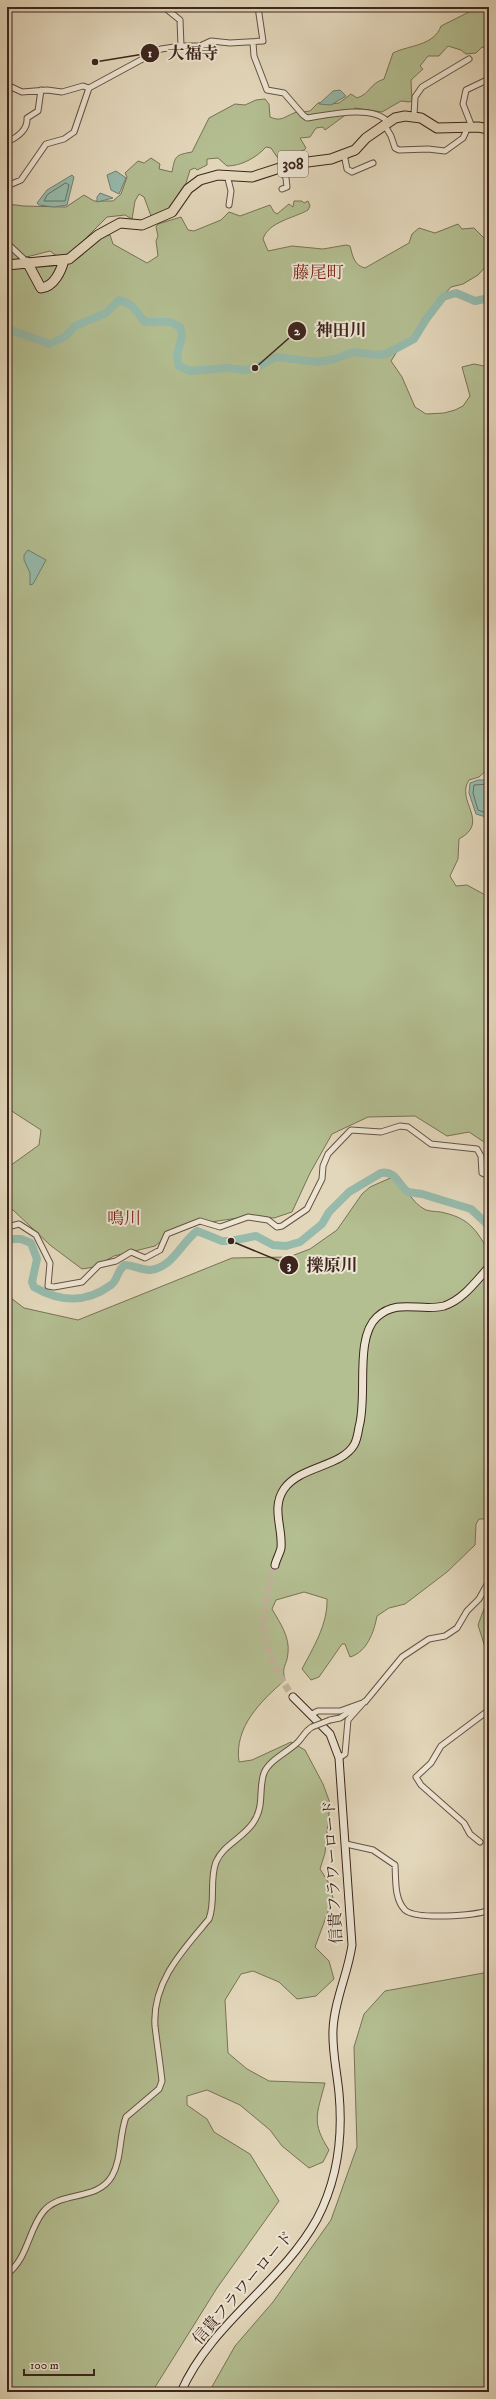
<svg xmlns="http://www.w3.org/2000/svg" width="496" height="2399" font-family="'IM FELL DW Pica','Noto Serif JP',serif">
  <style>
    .green { fill: #b3be91; stroke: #787256 }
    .water { fill: #96baab; stroke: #727e72 }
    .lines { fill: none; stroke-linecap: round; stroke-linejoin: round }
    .shore { stroke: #6a7064; stroke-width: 1 }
    .river { stroke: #96baab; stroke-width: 8 }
    .secondary-tunnel { stroke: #c2b39b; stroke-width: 7; stroke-dasharray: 7 3.5; stroke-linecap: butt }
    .street-casing { stroke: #665244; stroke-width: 7 }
    .secondary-casing { stroke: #3d251c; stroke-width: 9 }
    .highway-casing { stroke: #3d251c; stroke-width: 11 }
    .street { stroke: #ede5d3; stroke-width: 5 }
    .secondary { stroke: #ede5d3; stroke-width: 7 }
    .highway { stroke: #e3d7bb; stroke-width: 9 }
    .street-bridge-casing { stroke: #665244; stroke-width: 7; stroke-linecap: butt }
    .street-bridge { stroke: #ede5d3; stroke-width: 5 }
    .labels { text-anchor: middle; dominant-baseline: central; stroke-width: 4; stroke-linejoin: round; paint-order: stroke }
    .shield { fill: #ede5d3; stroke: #725f53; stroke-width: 1 }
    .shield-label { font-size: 15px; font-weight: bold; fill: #3d251c }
    .street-label { font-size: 16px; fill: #3d251c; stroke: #ede5d3 }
    .neighbourhood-label { font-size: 17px; fill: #7a1f14; stroke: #ede5d3 }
    .leader { fill: none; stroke: #3d251c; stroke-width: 1.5 }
    .callout-dot { fill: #3d251c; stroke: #ede5d3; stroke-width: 1.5 }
    .mark-label { font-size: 12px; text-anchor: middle; font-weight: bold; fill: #fff }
    .callout-label { font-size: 17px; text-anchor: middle; font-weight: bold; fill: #3d251c; stroke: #ede5d3; stroke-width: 4; stroke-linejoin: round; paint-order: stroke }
  </style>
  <rect width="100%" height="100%" fill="#e3d7bb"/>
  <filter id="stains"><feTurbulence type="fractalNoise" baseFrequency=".005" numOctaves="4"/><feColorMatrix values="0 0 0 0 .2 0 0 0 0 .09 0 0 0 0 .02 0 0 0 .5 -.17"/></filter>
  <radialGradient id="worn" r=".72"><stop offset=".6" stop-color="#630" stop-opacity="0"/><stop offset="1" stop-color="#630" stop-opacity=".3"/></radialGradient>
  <path class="green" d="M472,7h17v42l-7,-2 -6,6 -10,1 -5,-4 -13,-4 -9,10h-11l-8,10 3,3 -12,11 1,21 -3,1 -8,-1 -19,11 -27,-4 -30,22 -2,-3 -7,1 -6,9 -10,1 6,10 -2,2 -23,9 -4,-2 -6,-9 -5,-1c-10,11 -25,19 -39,19l-9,-8 -11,1v6l-10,5 -2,-2 -5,2 -7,23 -17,19 -15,4 -7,-19 -5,-3 -4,7 -3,18 -7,-4 -18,2 -41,41 -8,-1 -8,-6 -43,11v-58l17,2 42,1 18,-12 10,6h19l8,-7 6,-17 -2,-4 13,-12 6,2 7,-5 9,6 -1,5 13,3c3,-16 3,-17 20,-20l17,-34 26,-14 10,1 11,-5 9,-1 4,5 1,13c11,5 14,0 24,-4 4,-2 11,-1 16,-2l8,-8 10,-2 3,3 8,-1 12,-9 6,4c14,-5 12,-14 27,-19l9,-26c16,-8 41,-7 48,-27l32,-16z
    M294,201h8l2,2 4,-2 2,5 -2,4c-14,8 -40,12 -45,29l5,12 24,-5 31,3 23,-4 4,1c3,11 4,19 15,22l44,-25 3,-9 7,-6 16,5 23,-9 4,5 12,-1 15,15 -1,21 -10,11 -15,9 -12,3 -28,31 -12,22 -10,5 -10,16 11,16 13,30 11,7 18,-1 11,-3 8,-4 7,-10 -8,-29 12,-3 15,3v401l-10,9 -10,3c-14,21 22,42 -10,59l-1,20 -8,17 6,10 11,-1 22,12v262l-2,-15 -18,-12 -22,4 -32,-20 -47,1 -36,17 -22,39 -18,39 -18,6 -23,-2 -73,11 -23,19 -41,10 -20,11 -12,2 -32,-24 -37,-35 -6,-2v-40l32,-23 2,-15 -34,-22v-838c21,-5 49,0 68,-10 14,-7 18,-24 35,-25l3,9 34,19 11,-7 -2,-15 2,-5 -2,-9 2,-3 23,-7 7,13 6,1 27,-11 8,-8 11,4 30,-11 4,7 3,2 12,-10 4,3z
    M395,1176c11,10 16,27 31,34 6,2 13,1 19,3 25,6 32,18 44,39v267h-10l-3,5 -1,21 -28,27 -42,32 -16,4 -12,8c-3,16 -10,36 -27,41l-5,-13h-3l-23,33 -8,3 -9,-11c11,-21 26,-45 25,-70l-23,-7 -28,8 -4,9c8,14 18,28 16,44 -1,13 -7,13 -3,27 -25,22 -51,47 -46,82l13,-2 39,-18 14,8 18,34 7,19 -5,50 -5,16 10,16 3,13 -18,49 14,14 5,18 -18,17 -19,3 -18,-17 -26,-11 -12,3 -16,26 3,53 19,16 22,12 56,2c-8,31 -14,39 4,67l-6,12 -14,6 -27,-22 -12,-16 -30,-25 -33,-15 -20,6v9l20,14 7,13 36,22 29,47 -62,87 -65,104h-145v-1097l17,13 54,12 154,-62 57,-1 21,-8 27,-19 25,-36 8,-7z
    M489,1605v55l-11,-35 7,-19z
    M489,1972v420h-280l26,-46 38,-44 58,-82 26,-73 -3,-100 10,-33 21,-23z"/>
  <path class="water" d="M340,90l6,6 -15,9 -12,-1 14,-13z
    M116,171l10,7 -7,16 -8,-4 -4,-15z
    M72,175l2,2 -7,28 -13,2 -15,-2 -2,-2 10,-13z
    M100,193l13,5 -16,4v-5z
    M28,550l18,10 -13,24 -3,1v-12l-6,-13v-5z
    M478,780h11v38l-13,-4 -7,-21 1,-10z"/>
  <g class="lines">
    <path class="shore" d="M66,183l3,2 -4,16h-21l3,-6z
      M489,784l-15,1 -1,8 5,17 11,4"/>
    <path class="river" d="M7,329l43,15 16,-8 9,-10 31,-13 13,-13 12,5 14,17h25l10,5c6,16 -7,21 -1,39l11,5 37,-3 18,2 10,-2 21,-11 42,5 17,-3 18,-7 24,3 9,-1 28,-15 13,-21 16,-21 13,-4 19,8 14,-3
      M7,1239h14l10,4 6,16 -5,23 2,5c26,15 51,17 77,-2 7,-5 6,-15 14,-20 8,0 16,5 25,5 22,-2 31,-27 47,-39l25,10h9l25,-5 17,9 13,1 14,-4 22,-18 7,-12 20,-20 32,-19c15,-3 17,12 27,19l14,2 49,15 18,17"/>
    <path class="secondary-tunnel" d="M275,1565c-18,57 -16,82 18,132"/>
    <defs>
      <path id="street" d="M164,7l16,13 1,26
        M253,43l1,13 13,34 17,3 19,22 4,3c20,-3 66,-14 81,4
        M7,85l15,7 25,-2 15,2 21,-6 6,2 72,-39 20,-3h19l11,-5 19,2 33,-2 -5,-34
        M414,116l1,-19 7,-10 47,-28
        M384,124l7,12 4,12 4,2 29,-1 17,2 18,-13 5,-11
        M472,127l-9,-23 3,-14 23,-11
        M7,142c11,-5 21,-12 20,-24l11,-7 3,-21
        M344,154l3,15 5,3 21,-9
        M281,169l5,9 1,9 -5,2
        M227,175l4,16 -2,14
        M7,186l14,-6 25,-36 18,-5 10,-7 15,-44
        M7,243l20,19
        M7,1227l12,-3 17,11 14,28 -2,23 6,1 28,-5 17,-17 17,-4 15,-9 14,6 15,-8 7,-16 33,-13 20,6 28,-10 20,3 9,7 5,-1 25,-17 15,-30 1,-13 5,-12 23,-24 30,2 19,-6 8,1 23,17 46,5 4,7 1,17 7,3
        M488,1598l1,-3
        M312,1714l6,-3h22l25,-9 37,-45 27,-18 16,-3 12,-8 10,-17 12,-12 10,-18
        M330,1720l10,-2 16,-11
        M339,1758l6,-4 3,-34 16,-18
        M480,1842l-10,-8 -6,-11 -43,-38 -5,-8 15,-14 10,-17 48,-36
        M346,1844l27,6 22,15c1,14 -1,34 10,45 11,10 70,6 84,0
        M7,2274c21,-16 21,-43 36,-62 17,-22 54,-10 69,-36 10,-18 7,-40 14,-59l33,-28 3,-8c-2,-19 -5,-37 -7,-55 -3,-44 28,-76 54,-107 7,-18 0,-39 7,-57 7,-17 27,-24 37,-39 12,-17 5,-33 11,-50 5,-13 24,-21 34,-31 5,-5 7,-11 14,-15"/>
      <path id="secondary" d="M275,1565c1,-5 5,-12 6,-17 2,-20 -10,-40 3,-59 16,-23 57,-22 70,-44 3,-5 4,-12 5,-18 9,-31 -5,-89 18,-110 21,-19 43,-5 67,-11 19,-6 32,-25 45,-39
        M181,2392c30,-69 100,-108 136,-173 20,-38 26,-83 22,-126 -2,-21 -7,-42 -6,-63 1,-29 15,-56 19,-85l-13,-187 -9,-24 -37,-37"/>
      <path id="highway" d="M27,262l14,26c13,-1 20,-17 23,-28
        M7,265l62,-6 29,-24 22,-12 22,2 30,-13 16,-23 12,-9 18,-5 34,2 40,-13 39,-5 24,-9 11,-12 29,-20 10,-2 16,2 16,10 41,-1 11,2"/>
    </defs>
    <use href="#street" class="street-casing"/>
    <use href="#secondary" class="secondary-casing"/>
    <use href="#highway" class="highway-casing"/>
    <use href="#street" class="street"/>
    <use href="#secondary" class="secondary"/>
    <use href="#highway" class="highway"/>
    <defs>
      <path id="street-bridge" d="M312,1727l18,-7"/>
    </defs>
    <use href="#street-bridge" class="street-bridge-casing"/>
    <use href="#street-bridge" class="street-bridge"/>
  </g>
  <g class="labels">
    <rect class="shield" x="278" y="151" width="30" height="26" rx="3"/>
    <g class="shield-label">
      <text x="293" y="164">308</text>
    </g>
    <g class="street-label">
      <text transform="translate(333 1872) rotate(-93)">信貴フラワーロード</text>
      <text transform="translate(243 2288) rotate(-49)">信貴フラワーロード</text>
    </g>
    <g class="neighbourhood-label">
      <text x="318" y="273">藤尾町</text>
      <text x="124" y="1219">鳴川</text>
    </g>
  </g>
  <path class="leader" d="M95 62L150 53M255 368L297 331M231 1241L289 1265"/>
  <g class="callout-dot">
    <circle cx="95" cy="62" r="4"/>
    <circle cx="255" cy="368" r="4"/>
    <circle cx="231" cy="1241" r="4"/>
    <circle cx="150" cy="53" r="10"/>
    <circle cx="297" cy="331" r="10"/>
    <circle cx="289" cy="1265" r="10"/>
  </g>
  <g class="mark-label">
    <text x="150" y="57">1</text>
    <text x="297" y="335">2</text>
    <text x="289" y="1269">3</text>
  </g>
  <g class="callout-label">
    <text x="193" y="59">大福寺</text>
    <text x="341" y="336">神田川</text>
    <text x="332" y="1271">擽原川</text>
  </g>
  <rect width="496" height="2399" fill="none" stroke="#e3d7bb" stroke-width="24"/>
  <rect x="8" y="8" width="480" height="2383" fill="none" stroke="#3d251c" stroke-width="2"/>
  <rect x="12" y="12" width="472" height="2375" fill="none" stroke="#3d251c"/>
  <path d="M24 2369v6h70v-6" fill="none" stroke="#3d251c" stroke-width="2"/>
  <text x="30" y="2369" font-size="12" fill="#3d251c" stroke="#ede5d3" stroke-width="3" paint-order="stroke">100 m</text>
  <rect width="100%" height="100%" filter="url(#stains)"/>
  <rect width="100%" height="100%" fill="url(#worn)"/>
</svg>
